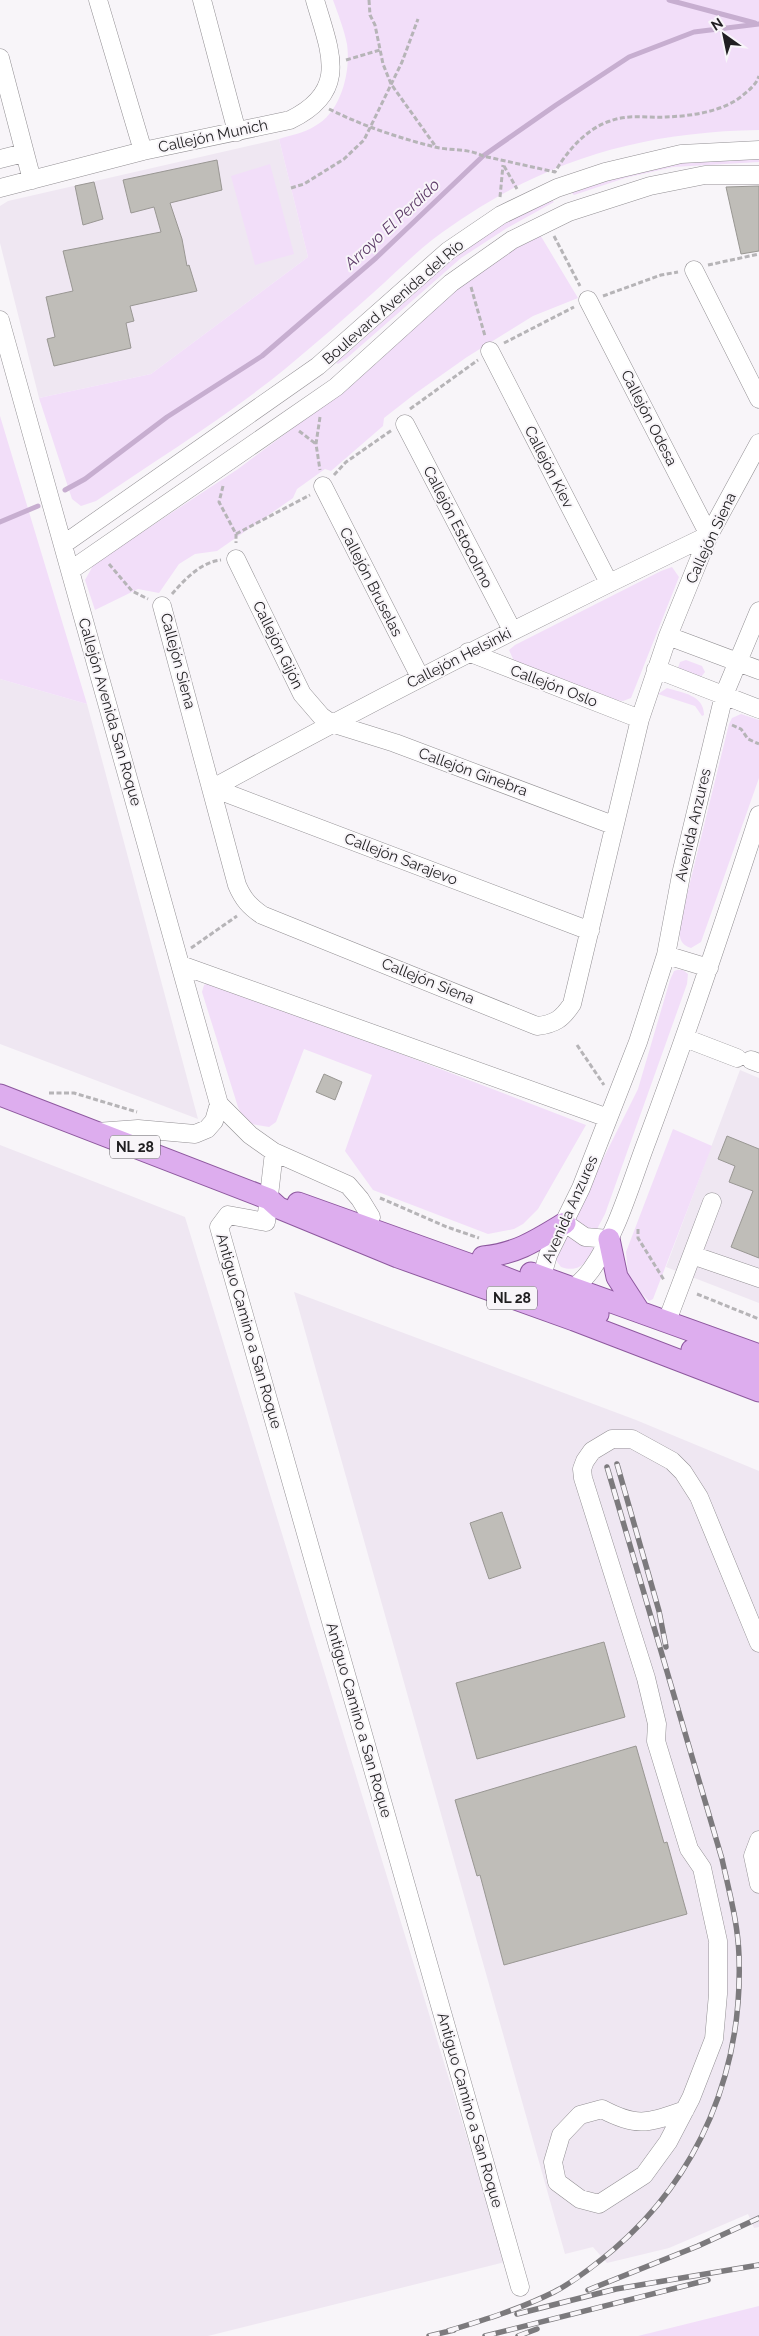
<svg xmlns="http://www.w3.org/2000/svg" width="759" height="2336" font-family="Raleway,sans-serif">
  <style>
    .built { fill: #efe7f2 }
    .green { fill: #f2def9 }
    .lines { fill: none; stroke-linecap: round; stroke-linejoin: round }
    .stream { stroke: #c7aed0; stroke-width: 5 }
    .building { fill: #bfbdb8; stroke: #999793 }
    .minor-casing { stroke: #939094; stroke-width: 19 }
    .major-casing { stroke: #8d589e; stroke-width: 23 }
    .path { stroke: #b6b4b7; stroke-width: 3; stroke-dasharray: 5 2.5; stroke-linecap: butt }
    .minor { stroke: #fff; stroke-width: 18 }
    .major { stroke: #ddadee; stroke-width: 21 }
    .rail-casing { stroke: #7c7a7d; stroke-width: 5.5 }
    .rail { stroke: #f8f5f9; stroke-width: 4; stroke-dasharray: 11; stroke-linecap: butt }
    .labels { text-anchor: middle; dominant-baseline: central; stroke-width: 4; stroke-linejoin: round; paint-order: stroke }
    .shield { fill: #f8f5f9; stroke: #615f62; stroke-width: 1 }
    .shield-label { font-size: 14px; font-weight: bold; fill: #201f21 }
    .street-label { font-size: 15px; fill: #201f21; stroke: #f8f5f9 }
    .water-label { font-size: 16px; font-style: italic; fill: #5c3a67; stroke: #f8f5f9 }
  </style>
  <rect width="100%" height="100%" fill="#f8f5f9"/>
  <path class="built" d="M279,139l29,118 -157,117 -112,24 -39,-155v-37l8,-5z
    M0,679l87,25 111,415 -198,-75z
    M740,1070l19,8v225l-93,-36z
    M0,1145l185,72 320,1045 -297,74h-208z
    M294,1292l342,128 123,51v756l-5,1 -6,-14 -79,34 -62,15 -14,-16 -28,7z"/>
  <path class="green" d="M333,0h426v130c-126,2 -226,34 -327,110 -20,16 -39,35 -58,52 -29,26 -59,52 -89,77 -59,48 -126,89 -189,132l-15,5 -9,-7 -33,-101 112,-24 157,-117 -29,-118c12,-4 25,-6 36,-13 26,-14 36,-54 32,-82 -3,-15 -9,-30 -14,-44z
    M759,157v5l-86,5 -48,11 -51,17 -2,-2 1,-2 28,-10 73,-18z
    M270,164l24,90 -39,11 -24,-89z
    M550,199l4,3 -47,26 -46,30 -114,100 -9,6 -2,-1 119,-106 47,-32z
    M539,233l39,65 -45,18 -66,41 -51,36 -32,25 -1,8 -52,45 -6,-2 -28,20 -4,9 -76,53 -22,3 -16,10 -20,29 -21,-4 -43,21 -10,-30 9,-16 144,-95 90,-67 50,-40 78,-75z
    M0,416l87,288 -87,-25z
    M672,567l7,10 -48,121 -8,3 -8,-1 -101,-39 -5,-11 6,-5 146,-74z
    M686,660l16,6 3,6 -4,5 -23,-9 2,-6z
    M667,688c16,5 37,7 37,27l-2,1 -7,-10 -37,-12z
    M741,714l18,6v58l-58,164 -10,6c-13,-4 -12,-14 -11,-25l49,-199 3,-6z
    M677,970h6l5,4 -1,10 -82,230 -8,15 -17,-2 -4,-10 1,-6 61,-122 32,-109 4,-9z
    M211,981l375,144 -48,84 -15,15 -9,5 -26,5 -115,-44 -28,-39 27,-76 -68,-26 -28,73 -7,5 -23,-4 -8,-16 -36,-115 2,-7z
    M673,1129l39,17 -59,153 -4,2 -13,-13 -8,-13 -2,-23z
    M568,1231l27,13c-6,16 -14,30 -34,23l-6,-8z
    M759,2306v30h-121z"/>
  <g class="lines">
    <path class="stream" d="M669,0l86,23
      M65,490l20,-11 82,-62 95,-61 114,-98 107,-102 73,-51 73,-48 65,-25 65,-8
      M0,522l38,-16"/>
  </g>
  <path class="building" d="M217,160l5,30 -52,13 12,36 5,27 2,-1 8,26 -67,15 4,15 -8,2 5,25 -77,18 -7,-27 8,-2 -9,-40 27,-6 -10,-40 98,-19 -7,-25 -23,6 -8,-33z
    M94,182l9,37 -20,6 -8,-39z
    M759,186v65l-18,3 -15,-67z
    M324,1074l18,8 -7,18 -19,-8z
    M727,1136l32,13v109l-28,-11 22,-56 -24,-9 6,-16 -17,-7z
    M502,1512l19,56 -32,11 -19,-56z
    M604,1642l21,75 -148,42 -21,-76z
    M636,1746l28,97 3,-1 20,72 -183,51 -24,-90 -3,1 -22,-76z"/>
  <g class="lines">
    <defs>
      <path id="minor" d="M98,0l45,151
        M202,0l35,132
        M0,58l32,122
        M0,159l24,-6
        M0,188l143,-37 147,-31c60,-29 40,-68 25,-120
        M694,270l65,129
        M0,320l219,784 31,31 24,17 74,33 12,14 11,18
        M490,351l119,232
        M405,424l107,206
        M323,486l97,191
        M64,544l254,-178 130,-115 53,-36 56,-27 48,-16 76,-18 78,-4
        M236,559l66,135 19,22 10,7 64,20 218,82
        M71,570l265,-183 115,-104 61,-43 57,-28 81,-26 55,-11h54
        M162,606l75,279c6,14 12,21 25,30l275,111c18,-2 25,-7 35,-22l68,-285 28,-83 41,-101 50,-92
        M759,611l-35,84 -42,175 -16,85 -28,87 -57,146 -33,67 -4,14 1,17 10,11c14,-4 27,-15 36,-27 27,-38 40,-88 57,-132 40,-107 76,-215 111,-323
        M668,636l91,34
        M468,652l172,67
        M656,669l103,40
        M213,788c163,-89 328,-173 496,-253l-121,-235
        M213,788l377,143
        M666,955l43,13
        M181,965l427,153
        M685,1038l52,20
        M751,1060l8,3
        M96,1132l42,-3 57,5 12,-5 7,-8 5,-17
        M274,1152l-8,70 -38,-7 -9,12 301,1060
        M565,1223l20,14 24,2
        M692,1255l67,23
        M667,1321l45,-119
        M759,1840l-6,16 6,28
        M685,2110c-37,13 -47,18 -83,-1l-22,6 -19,20 -8,27 4,20 23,17 19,5 45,-29 24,-33 23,-44 23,-59 4,-45v-53l-16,-73 -13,-19 -33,-108 1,-17 -11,-46 -63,-200 -1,-9 3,-8 7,-10 20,-12h20l40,22 11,11 16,25 60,146"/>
      <path id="major" d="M0,1095l269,104 10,9 119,49 176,63 185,71
        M298,1203l190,68 110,43
        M609,1239l8,38 22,34
        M483,1257c33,-3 54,-17 82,-34
        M531,1273l228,82
        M692,1350l67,24"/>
    </defs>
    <use href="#minor" class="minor-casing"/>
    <use href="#major" class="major-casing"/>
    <path class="path" d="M369,0l1,15 5,10 8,39 8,20 45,63
      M346,60l34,-10
      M329,109c34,17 70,29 106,38 16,4 33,1 48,9l72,16c12,-21 31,-43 55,-51 18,-7 37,-3 56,-4 25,-1 56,-5 76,-21 7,-6 14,-11 17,-20
      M504,166l13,23
      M291,188l13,-4 40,-25 20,-19 38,-78 16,-43
      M500,197l3,-32
      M554,236l26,50
      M708,265l51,-11
      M471,287l14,49
      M603,296l58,-21 17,-3
      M504,343l70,-36
      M410,409l68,-49
      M320,417l-4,27 4,26
      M299,431l17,13
      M334,475l12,-13 46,-32
      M223,486l-4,16 17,32v9
      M236,534l74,-39
      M109,564l23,27 16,8
      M172,594c13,-15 29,-32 49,-34
      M732,725l9,4 7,10 11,5
      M191,948l46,-32
      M577,1045l27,40
      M49,1093h25l63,19
      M380,1198l67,29 32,11
      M638,1229v9l26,42
      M697,1294l62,25"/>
    <use href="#minor" class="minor"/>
    <use href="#major" class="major"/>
    <defs>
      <path id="rail" d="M617,1464l42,147 7,36
        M588,2290l110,-44 61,-28
        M517,2314l99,-25 143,-24
        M448,2331c36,-11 72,-22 106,-39 21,-11 41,-27 59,-42 87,-74 130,-180 126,-294 -1,-33 -10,-65 -17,-97l-115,-392
        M429,2336l25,-6
        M485,2336l223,-56
        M518,2336l19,-7"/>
    </defs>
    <use href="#rail" class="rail-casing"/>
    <use href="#rail" class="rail"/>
  </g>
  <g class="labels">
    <g class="shield">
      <rect x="110" y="1135.5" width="50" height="23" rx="4"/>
      <rect x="487" y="1286.5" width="50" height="23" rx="4"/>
    </g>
    <g class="shield-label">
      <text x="135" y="1147">NL 28</text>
      <text x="512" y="1298">NL 28</text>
    </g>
    <g class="street-label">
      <text transform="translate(213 136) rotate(-12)">Callejón Munich</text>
      <text transform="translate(393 302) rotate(-41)">Boulevard Avenida del Río</text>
      <text transform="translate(649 418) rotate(63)">Callejón Odesa</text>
      <text transform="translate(549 467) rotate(63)">Callejón Kiev</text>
      <text transform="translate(458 527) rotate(63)">Callejón Estocolmo</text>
      <text transform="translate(711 538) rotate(-65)">Callejón Siena</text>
      <text transform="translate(371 582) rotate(63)">Callejón Bruselas</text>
      <text transform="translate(278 645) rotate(64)">Callejón Gijón</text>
      <text transform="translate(459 658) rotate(-27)">Callejón Helsinki</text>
      <text transform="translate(178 661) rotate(75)">Callejón Siena</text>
      <text transform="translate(554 686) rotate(21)">Callejón Oslo</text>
      <text transform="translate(110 712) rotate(74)">Callejón Avenida San Roque</text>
      <text transform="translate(473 772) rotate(20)">Callejón Ginebra</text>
      <text transform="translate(693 825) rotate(-77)">Avenida Anzures</text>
      <text transform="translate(401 859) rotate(21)">Callejón Sarajevo</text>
      <text transform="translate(428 981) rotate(22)">Callejón Siena</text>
      <text transform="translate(570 1209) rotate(-66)">Avenida Anzures</text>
      <text transform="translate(249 1331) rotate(74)">Antiguo Camino a San Roque</text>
      <text transform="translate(359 1720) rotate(74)">Antiguo Camino a San Roque</text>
      <text transform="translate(470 2110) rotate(74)">Antiguo Camino a San Roque</text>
    </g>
    <g class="water-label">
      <text transform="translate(392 224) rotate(-43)">Arroyo El Perdido</text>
    </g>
  </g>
  <g transform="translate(724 35) rotate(327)" stroke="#f8f5f9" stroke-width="4" paint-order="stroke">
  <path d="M0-4L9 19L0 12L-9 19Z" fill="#201f21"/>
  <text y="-8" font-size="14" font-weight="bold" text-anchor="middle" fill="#201f21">N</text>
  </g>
</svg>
